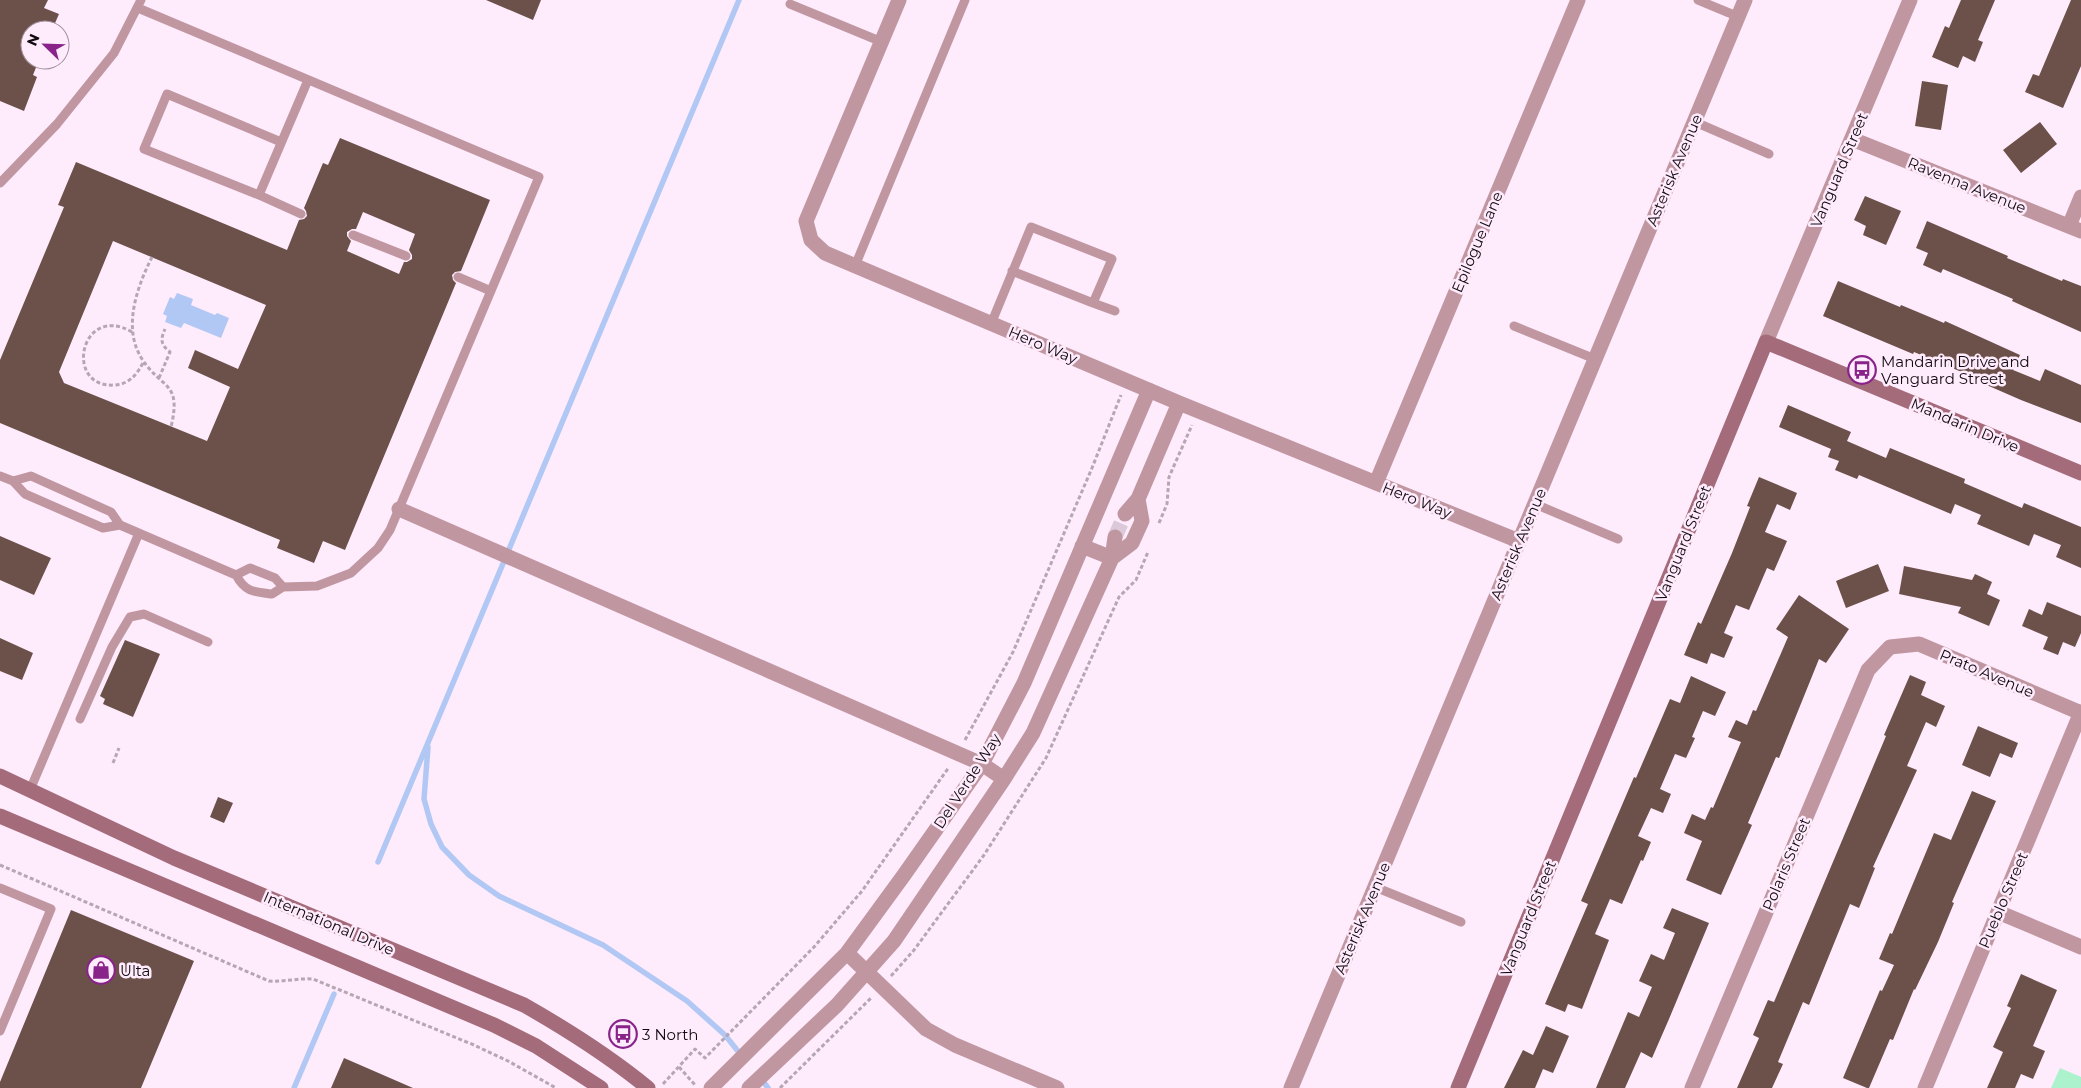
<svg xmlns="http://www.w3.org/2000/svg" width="2081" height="1088" font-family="Montserrat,sans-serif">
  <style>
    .green { fill: #abf2cd }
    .water { fill: #b2c8f4 }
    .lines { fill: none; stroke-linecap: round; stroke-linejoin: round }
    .stream { stroke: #b2c8f4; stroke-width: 5.5 }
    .building { fill: #6c514b; fill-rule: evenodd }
    .street-tunnel { stroke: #dbc9d9; stroke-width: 15; stroke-dasharray: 15 8; stroke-linecap: butt }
    .path { stroke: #b6a6b4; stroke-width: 3; stroke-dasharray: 4 2.5; stroke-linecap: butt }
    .lane { stroke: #c097a1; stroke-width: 9 }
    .street { stroke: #c097a1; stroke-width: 15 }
    .secondary { stroke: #a46b7a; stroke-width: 15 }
    .labels { text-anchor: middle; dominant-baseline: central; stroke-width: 5; stroke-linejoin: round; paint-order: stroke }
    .street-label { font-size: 15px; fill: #120a11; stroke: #feebfc }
    .poi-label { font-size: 15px; fill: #120a11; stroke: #feebfc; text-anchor: start }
  </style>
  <rect width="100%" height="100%" fill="#feebfc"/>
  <path class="green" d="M2060,1068l21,9v11h-30z"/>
  <path class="water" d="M177,293l16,6 -2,6 24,10 2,-2 12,5 -8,20 -37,-15 -3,5 -16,-6 2,-6 -4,-2 7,-17 4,2z"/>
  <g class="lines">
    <path class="stream" d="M428,747l-4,52 7,25 11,23 27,28 30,21 104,49 84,56 38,34 12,15
      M378,862l361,-862
      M765,1084l3,4
      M294,1088l40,-94"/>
  </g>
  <path class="building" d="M0,0h48l-4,8 15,6 -7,16h-22v30h9l-6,15 4,2 -13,34 -24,-10z
    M486,0h55l-8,20z
    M1961,0h34l-17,40 5,2 -8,20 -12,-6 -5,12 -26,-11 13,-31 4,2z
    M2071,0h10v66l-18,42 -38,-16 8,-18 6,2z
    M1922,81l26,4 -7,45 -26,-4z
    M2040,122l17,22 -36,29 -18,-23z
    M340,138l150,62 -29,71 -6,1 -3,3 1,5 3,3 -111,267 -22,-9 -9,22 -37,-15 3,-8 -280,-117v-63l64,-153 -6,-2 18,-43 211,88 12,-30 5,-1 3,-3 -1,-5 -2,-3 19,-45 5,2zM363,212l52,22 -6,16 3,5v4l-5,3h-3l-5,12 -52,-23 4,-10 -4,-5v-4l5,-3h4zM113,241l153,64 -28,64 -43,-19 -7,18 42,19 -23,54 -143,-58 -5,-11z
    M1865,196l36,15 -15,34 -23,-10 3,-9 -12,-6z
    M1927,221l81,35 -1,2 55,23 1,-2 18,7v46l-69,-31 1,-2 -70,-30 -2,4 -18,-8 5,-12 -12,-5z
    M1838,281l62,26 1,-2 43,18 1,-2 75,34 -7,15 27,11 5,-12 36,16v38l-60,-23 -39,-17 1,-2 -69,-29 -1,2 -90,-38z
    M1788,405l63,27 -4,9 39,17 4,-10 75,31 -1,4 58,25 2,-5 57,24v41l-25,-11 5,-12 -27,-11 -5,12 -52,-22 4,-9 -26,-11 -4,10 -92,-39 -2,4 -22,-9 4,-9 -11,-4 3,-8 -52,-22z
    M1759,477l38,16 -7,17 -13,-6 -12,28 22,9 -13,30 -7,-3 -18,42 -13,-5 -12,28 9,4 -9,21 -13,-5 -4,11 -23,-9 14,-33 3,2 31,-71 18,-46 -3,-1z
    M0,536l51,22 -17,37 -34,-15z
    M1878,564l11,27 -43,17 -10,-27z
    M1904,566l68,14 3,-6 17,8 -5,12 13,6 -11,26 -31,-13 3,-6 -62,-13z
    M1799,595l50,34 -23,34 -7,-4 -40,99 -3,-1 -28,66 4,2 -31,70 -35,-15 16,-39 -18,-8 8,-19 13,6 6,-13 2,1 28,-66 -13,-5 8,-17 11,5 6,-15 3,1 32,-74 -12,-8z
    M2047,602l34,14v17l-6,14 -12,-5 -5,13 -15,-6 5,-12 -26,-11 7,-17 13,6z
    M0,638l33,15 -11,27 -22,-9z
    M125,640l35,14 -27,63 -30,-13 2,-5 -5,-3z
    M1910,675l16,7 -5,13 24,11 -9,21 -10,-5 -19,44 10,4 -44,97 2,1 -16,40 -9,-4 -41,101 -6,-3 -25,60 5,2 -11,24h-35l22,-50 -6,-3 15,-35 6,2 112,-266 -2,-1z
    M1691,676l35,16 -11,24 -12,-5 -11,26 3,1 -9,20 -11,-4 -15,35 11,5 -8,19 -12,-5 -13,28 13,6 -8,19 -2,-1 -19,44 -12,-5 -15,35 14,6 -27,69 -14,-5 -3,8 -20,-8 43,-100 -7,-3 53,-124 2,1 34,-79 10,4z
    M1978,726l40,17 -6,15 -12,-5 -10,24 -28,-12z
    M1972,791l24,10 -44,101 2,1 -16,39 -23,48 -1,-1 -21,51 -3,-1 -21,49h-2l-24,-10 37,-88 2,1 12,-26 -15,-6 11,-26 2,1 42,-101 17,7z
    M218,797l15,6 -9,20 -14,-6z
    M1672,908l37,15 -40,96 -17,39 -11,-6 -16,36h-29l32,-76 11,5 13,-30 -13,-6 12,-27 13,6 11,-27 -12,-5z
    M71,910l123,51 -53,127h-141v-6z
    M2021,974l36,16 -24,56 12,5 -12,28 -12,-5 -6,14h-28l16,-36 -10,-5 18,-39 -4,-2z
    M1546,1026l23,10 -16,37 -10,-4 -8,19h-31l19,-38 10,5z
    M344,1058l69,30h-82z"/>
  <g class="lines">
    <path class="street-tunnel" d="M1115,537l10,-23"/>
    <path class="path" d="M152,257c-15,30 -30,71 -10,102 20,31 40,22 29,68
      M132,332c-52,-30 -69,57 -17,53 15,-1 23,-12 29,-24
      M159,378l11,-26c-9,-7 -10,-12 -5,-23
      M1159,523l8,-19 2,-27 23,-52
      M965,740l48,-88 79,-184 29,-73
      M113,763l6,-15
      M0,865l269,116c15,1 29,-3 44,-2l161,66 34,16 48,27
      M891,976l23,-26 70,-95 62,-97 73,-161 17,-17 12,-28
      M679,1067l16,18
      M663,1084l32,-35 10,9 109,-111 48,-56 87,-124
      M780,1088l92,-91"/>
    <path class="lane" d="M1698,0l41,17
      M790,4l92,38
      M1695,122l74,32
      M281,142l-114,-48 -23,55 115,46 49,-115
      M0,183l57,-59 57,-71 27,-53
      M259,195l42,19
      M353,235l53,21
      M855,266l110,-266
      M458,277l33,14
      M1093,303l22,8
      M991,324l40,-97 81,32 -19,44 -81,-32
      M1514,326l81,33
      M0,476l13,5 12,13 78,34 17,-3
      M13,481l18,-5 80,36 9,13 116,50c9,17 18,17 36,19l11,-7 34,-1 34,-13 27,-25 12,-18 149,-353 -401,-169
      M1535,504l83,35
      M236,575l14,-7 25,10 8,9
      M80,719l32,-72 18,-30 14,-3 64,28
      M30,790l109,-257
      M1375,887l86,35
      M0,888l51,21 -51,122"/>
    <path class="street" d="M899,0l-93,221 5,19 14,13 354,150 340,138
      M1852,139l229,92
      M2069,226l12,-29
      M1766,342l144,-342
      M1376,483l202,-483
      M399,509l583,255 22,15
      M1125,514l13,-15 41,-96
      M1082,546l30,12
      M1112,558l20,-15 10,-22 -4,-22
      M1998,912l83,35
      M847,953l79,76 29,16 102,43
      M711,1088l136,-135 57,-78 78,-111 42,-81 125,-293
      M749,1088l88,-83 57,-64 110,-162 29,-46 79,-175 3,-21
      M1291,1088l454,-1088
      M1692,1088l176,-418 22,-23 29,-3 162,69
      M1925,1088l156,-376"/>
    <path class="secondary" d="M0,776l174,82 350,147c44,25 85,51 124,83
      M0,816l494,209 42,21 65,42
      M1458,1088l308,-746 315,131"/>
  </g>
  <defs>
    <symbol id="bus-ring" viewBox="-11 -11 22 22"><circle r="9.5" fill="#feebfc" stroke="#89238a" stroke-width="1.5"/><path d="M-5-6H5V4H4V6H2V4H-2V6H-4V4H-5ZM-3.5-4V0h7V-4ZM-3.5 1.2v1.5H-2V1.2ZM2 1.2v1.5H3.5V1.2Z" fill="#89238a"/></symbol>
    <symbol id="shop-ring" viewBox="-11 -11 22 22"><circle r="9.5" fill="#feebfc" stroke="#89238a" stroke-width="1.5"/><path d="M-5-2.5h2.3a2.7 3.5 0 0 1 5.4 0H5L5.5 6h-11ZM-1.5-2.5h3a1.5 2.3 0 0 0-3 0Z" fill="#89238a"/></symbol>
  </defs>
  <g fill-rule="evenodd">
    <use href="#bus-ring" x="1846" y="354" width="32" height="32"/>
    <use href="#shop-ring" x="85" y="954" width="32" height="32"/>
    <use href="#bus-ring" x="607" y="1018" width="32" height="32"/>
  </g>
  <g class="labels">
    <g class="street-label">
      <text transform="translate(1674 170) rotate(-67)">Asterisk Avenue</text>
      <text transform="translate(1839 170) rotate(-67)">Vanguard Street</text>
      <text transform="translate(1967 185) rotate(22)">Ravenna Avenue</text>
      <text transform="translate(1477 242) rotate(-67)">Epilogue Lane</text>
      <text transform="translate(1043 345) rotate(23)">Hero Way</text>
      <text transform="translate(1965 425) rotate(23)">Mandarin Drive</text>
      <text transform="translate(1417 500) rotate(22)">Hero Way</text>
      <text transform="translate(1683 543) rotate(-68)">Vanguard Street</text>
      <text transform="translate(1518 544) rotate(-67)">Asterisk Avenue</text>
      <text transform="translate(1987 673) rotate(23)">Prato Avenue</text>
      <text transform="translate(967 781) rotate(-57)">Del Verde Way</text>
      <text transform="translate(1786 864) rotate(-67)">Polaris Street</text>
      <text transform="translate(2003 900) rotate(-67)">Pueblo Street</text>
      <text transform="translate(1362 918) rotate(-67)">Asterisk Avenue</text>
      <text transform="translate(1528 918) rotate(-68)">Vanguard Street</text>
      <text transform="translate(329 923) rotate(23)">International Drive</text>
    </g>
    <g class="poi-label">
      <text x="1881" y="361">Mandarin Drive and<tspan x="1881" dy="17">Vanguard Street</tspan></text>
      <text x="120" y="970">Ulta</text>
      <text x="642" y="1034">3 North</text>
    </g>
  </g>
  <g transform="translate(45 45) rotate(293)"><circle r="24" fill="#feebfc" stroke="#a0919e"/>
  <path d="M0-4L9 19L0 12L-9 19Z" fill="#89238a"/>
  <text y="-8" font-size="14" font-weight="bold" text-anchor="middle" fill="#120a11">N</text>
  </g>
</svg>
